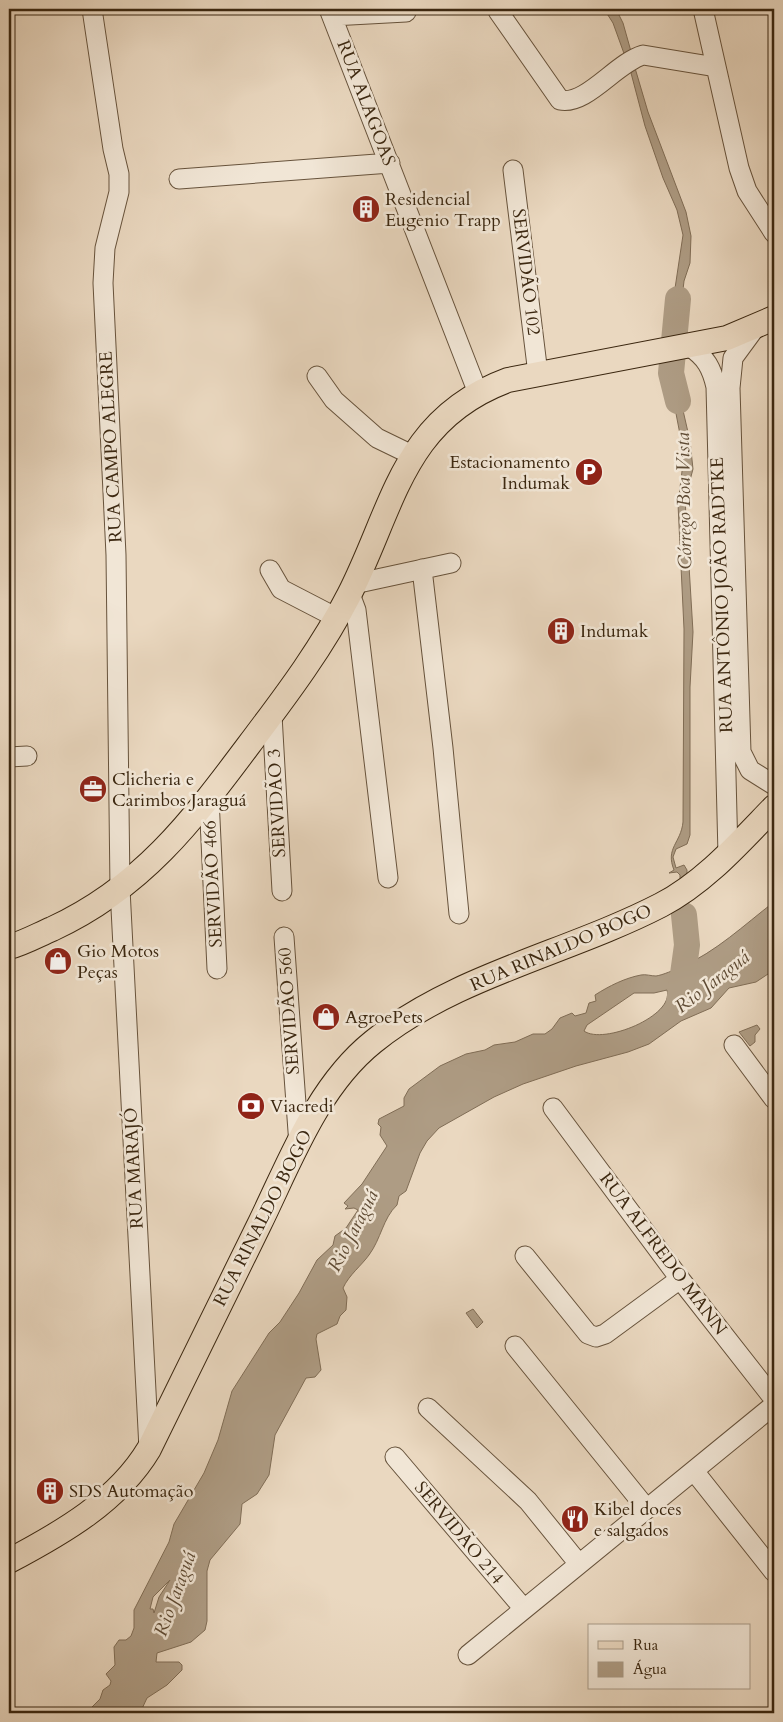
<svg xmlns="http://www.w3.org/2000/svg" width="783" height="1722" font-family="Cardo,serif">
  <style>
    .water { fill: #ae9c84; stroke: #806d56; fill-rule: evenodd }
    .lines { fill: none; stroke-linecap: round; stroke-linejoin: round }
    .river { stroke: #ae9c84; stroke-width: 26 }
    .minor-casing { stroke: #67533c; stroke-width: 21 }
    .major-casing { stroke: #3b2710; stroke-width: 26 }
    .minor { stroke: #f1e6d6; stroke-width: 19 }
    .major { stroke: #ead8c0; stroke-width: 24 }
    .labels { text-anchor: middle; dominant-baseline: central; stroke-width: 5; stroke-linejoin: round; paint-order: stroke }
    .street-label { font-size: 18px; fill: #3b2710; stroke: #f1e6d6 }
    .poi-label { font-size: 18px; fill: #3b2710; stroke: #f1e6d6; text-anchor: start }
    .water-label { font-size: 19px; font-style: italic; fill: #5e4a33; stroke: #f1e6d6 }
  </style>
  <rect width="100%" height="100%" fill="#ead8c0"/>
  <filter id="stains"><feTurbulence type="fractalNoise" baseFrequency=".004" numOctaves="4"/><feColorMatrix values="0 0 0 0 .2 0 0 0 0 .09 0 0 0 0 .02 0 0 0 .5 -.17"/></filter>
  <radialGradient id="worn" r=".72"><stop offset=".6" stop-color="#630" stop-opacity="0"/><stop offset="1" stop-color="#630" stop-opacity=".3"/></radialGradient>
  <path class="water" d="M604,9h12l7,14 9,32 -6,4 -13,-36z
    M635,68l13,44 38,100 5,24 -1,27 -6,18 -6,52 -10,2 15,-100 -6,-25 -14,-32 -18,-52 -14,-53z
    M676,366l1,18 13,57 3,28 -8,30 8,133 -3,55v148l-3,9 -11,5 -3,8 3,11 8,-3 3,5 -1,43 -6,4v-42l-3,-3 -8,1 5,-3c-9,-22 7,-27 9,-48l1,-193 -6,-125 6,-49 -17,-88z
    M774,902v68l-18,12 -27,6 -18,20 -30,13 -32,23 -21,8 -52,14 -53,18 -29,13 -55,31 -12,13 -7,12 -14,38 -7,5 -2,9c-14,13 -16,34 -28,50 -8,11 -20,20 -26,33l4,9 -1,13 -6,6 -3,8 -20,10 -1,5 5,31 -6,7 -9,1 -31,57 -6,40 -12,19 -15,10 -2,20 -30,36 -3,11v50l-2,9 -14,12 -34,11 -1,9h23l3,3v5l-15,15 -20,13 -7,15h-54l14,-14 3,-9 7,-5 1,-4 -5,-7 9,-9 -1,-18 5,-7h7l5,-4 3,-8v-18l35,-68 5,-18 30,-51 14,-33 14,-49 37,-58 11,-11 19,-29 18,-33 16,-15 2,-9 11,-8 12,-18 -4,-2 -9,1 3,-3 -4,-3 18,-19 25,-38 -7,-11 1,-8 -3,-3 1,-5 25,-13v-8l5,-9 31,-23 26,-12 19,-4 9,-5 21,-3 18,-8h12l7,-5 8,-11 12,-5 3,3 11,-3 3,-10 7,-2 -1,-6c14,-9 30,-17 46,-20 5,-1 10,1 15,1 7,-1 18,-6 25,-9 35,-15 63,-42 93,-65zM667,990c8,26 -64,55 -83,41l3,-6 47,-32h20zM170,1580l-11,17 -5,16 -1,-4h-3l3,-12z
    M757,1025l3,4 -5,6v7l-5,4 -11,-14z
    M473,1309l10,13 -6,6 -11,-15z"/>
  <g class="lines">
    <path class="river" d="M678,401l-7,-28 7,-74
      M679,1003l8,-58 -3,-30"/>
    <defs>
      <path id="minor" d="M92,9l21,140 6,25v18l-14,56 -2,35 13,272 4,334 29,560
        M329,9l149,384
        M703,9l36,159 8,23 27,42
        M498,11l62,89c26,6 56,-37 83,-45l73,12
        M332,16l74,-4v-3
        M513,170l25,204
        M179,179l211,-16
        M755,328l-22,30 -3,30 11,364 9,18 24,15
        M690,347c16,10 22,22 26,40l12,467
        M317,376l17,24 43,38 35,17
        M422,569l21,179 16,166
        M270,570l11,19 56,29
        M354,584l97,-21
        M350,594l6,16 32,268
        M272,715l10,176
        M9,757l18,-1
        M209,798l8,171
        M284,937l15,208
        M734,1045l40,54
        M553,1108l127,171 94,120
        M525,1256l63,78 8,3 9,-3 75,-55
        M515,1346l132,163
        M428,1408l100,93 51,63
        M395,1457l129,152
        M694,1471l80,101
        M468,1655l306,-250"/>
      <path id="major" d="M9,947c15,-4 29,-12 43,-18 93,-43 142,-111 202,-191 34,-45 69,-92 95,-143 45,-88 53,-176 159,-215l219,-42 47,-20
        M9,1561c53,-28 109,-60 140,-112 37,-75 74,-150 110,-224 31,-63 58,-138 114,-183 81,-66 195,-89 288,-137 44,-23 78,-62 113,-98"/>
    </defs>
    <use href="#minor" class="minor-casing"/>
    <use href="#major" class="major-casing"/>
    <use href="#minor" class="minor"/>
    <use href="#major" class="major"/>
  </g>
  <defs>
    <symbol id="building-disc" viewBox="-11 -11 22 22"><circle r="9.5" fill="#8f2418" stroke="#f1e6d6"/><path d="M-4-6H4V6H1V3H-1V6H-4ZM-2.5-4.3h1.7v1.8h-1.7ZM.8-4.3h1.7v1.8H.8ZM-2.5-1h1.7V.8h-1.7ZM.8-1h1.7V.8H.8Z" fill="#fff"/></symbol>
    <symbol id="parking-disc" viewBox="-11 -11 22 22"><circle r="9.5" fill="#8f2418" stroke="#f1e6d6"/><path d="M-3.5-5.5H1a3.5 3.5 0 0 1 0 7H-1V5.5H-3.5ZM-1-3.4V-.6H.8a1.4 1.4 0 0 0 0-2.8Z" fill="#fff"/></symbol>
    <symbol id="office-disc" viewBox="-11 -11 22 22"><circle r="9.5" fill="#8f2418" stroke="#f1e6d6"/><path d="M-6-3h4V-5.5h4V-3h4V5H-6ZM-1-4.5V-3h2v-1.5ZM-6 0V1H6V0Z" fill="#fff"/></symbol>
    <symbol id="shop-disc" viewBox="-11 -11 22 22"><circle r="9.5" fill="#8f2418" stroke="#f1e6d6"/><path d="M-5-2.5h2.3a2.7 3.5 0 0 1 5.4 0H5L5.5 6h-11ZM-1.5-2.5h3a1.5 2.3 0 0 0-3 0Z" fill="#fff"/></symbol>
    <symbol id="bank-disc" viewBox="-11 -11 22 22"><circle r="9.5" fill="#8f2418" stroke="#f1e6d6"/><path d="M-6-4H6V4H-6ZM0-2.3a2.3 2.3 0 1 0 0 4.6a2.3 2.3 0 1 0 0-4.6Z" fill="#fff"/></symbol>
    <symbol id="restaurant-disc" viewBox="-11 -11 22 22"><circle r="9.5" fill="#8f2418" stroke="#f1e6d6"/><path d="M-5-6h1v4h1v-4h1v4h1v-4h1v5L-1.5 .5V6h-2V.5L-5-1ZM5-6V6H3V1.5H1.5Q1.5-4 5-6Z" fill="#fff"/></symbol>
  </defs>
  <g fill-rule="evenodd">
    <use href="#building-disc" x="350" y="193" width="32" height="32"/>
    <use href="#parking-disc" x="573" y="456" width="32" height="32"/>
    <use href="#building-disc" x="545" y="615" width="32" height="32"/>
    <use href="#office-disc" x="77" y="773" width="32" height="32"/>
    <use href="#shop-disc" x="42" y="945" width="32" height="32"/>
    <use href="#shop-disc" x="310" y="1001" width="32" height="32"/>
    <use href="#bank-disc" x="235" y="1090" width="32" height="32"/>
    <use href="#building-disc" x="34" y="1475" width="32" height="32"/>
    <use href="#restaurant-disc" x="559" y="1503" width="32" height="32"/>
  </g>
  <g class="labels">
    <g class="street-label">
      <text transform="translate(366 103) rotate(69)">RUA ALAGOAS</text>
      <text transform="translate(526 272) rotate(83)">SERVIDÃO 102</text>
      <text transform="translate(111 447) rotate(-93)">RUA CAMPO ALEGRE</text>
      <text transform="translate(722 595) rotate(-92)">RUA ANTÔNIO JOÃO RADTKE</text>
      <text transform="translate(277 803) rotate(-93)">SERVIDÃO 3</text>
      <text transform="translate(213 884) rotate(-93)">SERVIDÃO 466</text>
      <text transform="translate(561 948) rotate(-23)">RUA RINALDO BOGO</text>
      <text transform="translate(289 1011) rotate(-94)">SERVIDÃO 560</text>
      <text transform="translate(134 1169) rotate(-93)">RUA MARAJÓ</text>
      <text transform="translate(263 1218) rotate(-63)">RUA RINALDO BOGO</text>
      <text transform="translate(663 1254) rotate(53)">RUA ALFREDO MANN</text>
      <text transform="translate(459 1533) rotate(50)">SERVIDÃO 214</text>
    </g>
    <g class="poi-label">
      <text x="385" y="199">Residencial<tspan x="385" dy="21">Eugenio Trapp</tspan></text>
      <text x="570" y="462" text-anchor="end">Estacionamento<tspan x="570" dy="21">Indumak</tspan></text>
      <text x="580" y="631">Indumak</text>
      <text x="112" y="779">Clicheria e<tspan x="112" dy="21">Carimbos Jaraguá</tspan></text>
      <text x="77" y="951">Gio Motos<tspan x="77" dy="21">Peças</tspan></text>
      <text x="345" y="1017">AgroePets</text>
      <text x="270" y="1106">Viacredi</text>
      <text x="69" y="1491">SDS Automação</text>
      <text x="594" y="1509">Kibel doces<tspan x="594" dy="21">e salgados</tspan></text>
    </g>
    <g class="water-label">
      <text transform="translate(684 501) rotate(-91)">Córrego Boa Vista</text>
      <text transform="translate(712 982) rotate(-38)">Rio Jaraguá</text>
      <text transform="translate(353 1231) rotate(-63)">Rio Jaraguá</text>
      <text transform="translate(175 1594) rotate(-70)">Rio Jaraguá</text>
    </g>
  </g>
  <rect width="783" height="1722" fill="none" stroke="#ead8c0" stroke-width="30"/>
  <rect x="10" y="10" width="763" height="1702" fill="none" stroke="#3b2710" stroke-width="2.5"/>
  <rect x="15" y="15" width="753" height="1692" fill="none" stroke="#3b2710"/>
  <rect x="588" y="1624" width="162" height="65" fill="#f1e6d6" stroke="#a89a87"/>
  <rect x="598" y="1641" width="25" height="8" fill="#ead8c0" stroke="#a89a87"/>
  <text x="633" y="1650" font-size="15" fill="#3b2710">Rua</text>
  <rect x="598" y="1662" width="25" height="15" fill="#ae9c84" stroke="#a89a87"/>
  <text x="633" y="1674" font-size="15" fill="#3b2710">Água</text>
  <rect width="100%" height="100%" filter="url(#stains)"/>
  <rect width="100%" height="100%" fill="url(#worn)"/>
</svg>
